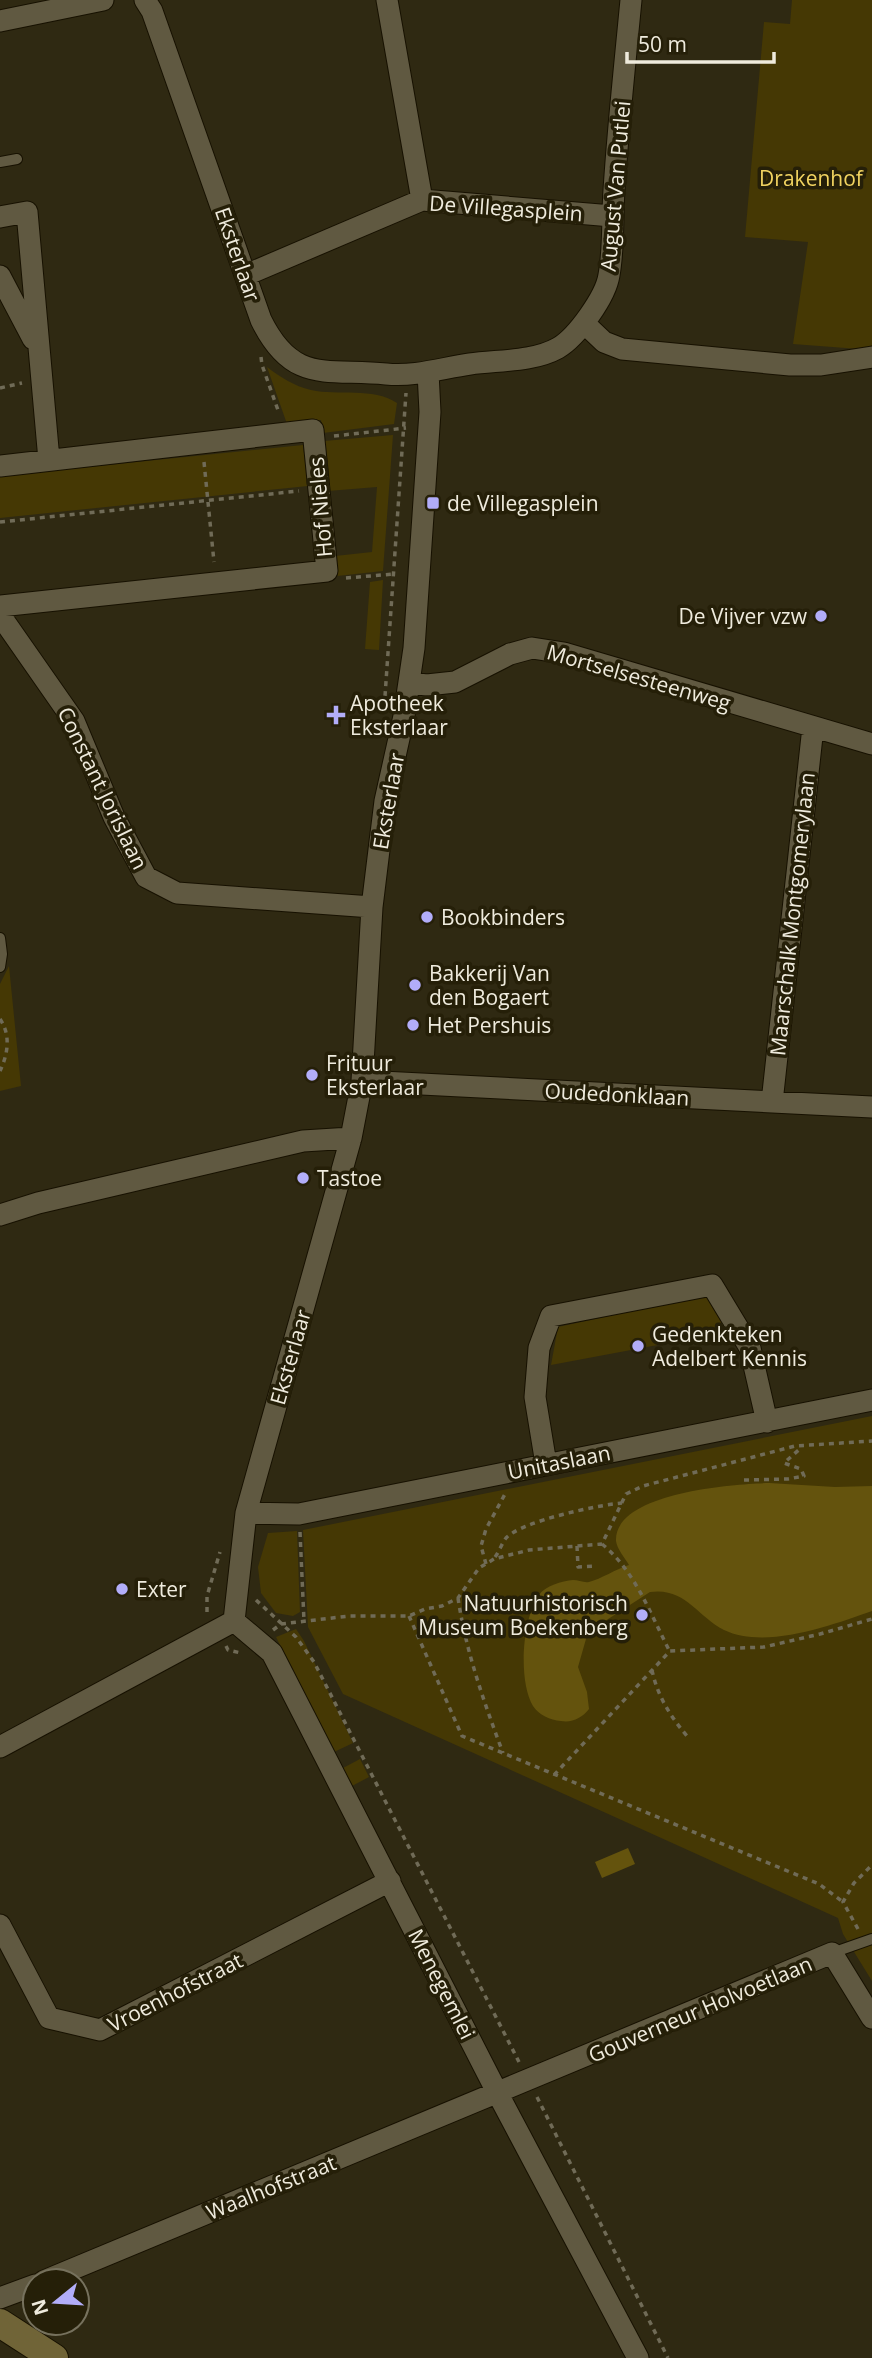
<svg xmlns="http://www.w3.org/2000/svg" width="872" height="2358" font-family="'Open Sans',sans-serif">
  <style>
    .green { fill: #453804 }
    .water { fill: #64530d }
    .lines { fill: none; stroke-linecap: round; stroke-linejoin: round }
    .lane-casing { stroke: #171100; stroke-width: 12 }
    .street-casing { stroke: #171100; stroke-width: 23 }
    .secondary-casing { stroke: #171100; stroke-width: 30 }
    .path { stroke: #706b57; stroke-width: 3.5; stroke-dasharray: 5 5; stroke-linecap: butt }
    .lane { stroke: #605941; stroke-width: 10 }
    .street { stroke: #605941; stroke-width: 21 }
    .secondary { stroke: #706437; stroke-width: 28 }
    .poi-dot { fill: #b2adf9; stroke: #251f08; stroke-width: 2.5 }
    .labels { text-anchor: middle; dominant-baseline: central; stroke-width: 7; stroke-linejoin: round; paint-order: stroke }
    .park-label { font-size: 21px; fill: #f1d360; stroke: #251f08 }
    .street-label { font-size: 21px; fill: #efebdd; stroke: #251f08 }
    .poi-label { font-size: 21px; fill: #efebdd; stroke: #251f08; text-anchor: start }
  </style>
  <rect width="100%" height="100%" fill="#2f2912"/>
  <path class="green" d="M792,0h80v350l-79,-6 15,-102 -63,-5 19,-215 26,2z
    M267,367c13,10 27,19 44,23 27,6 62,-3 86,13l-3,21 -71,9 -2,-13 -34,4z
    M393,435l-10,136 -46,5 -2,-20 37,-4 5,-65 -49,4 -4,-50z
    M303,445l5,41 -308,32v-42z
    M383,580l-4,70 -14,-1 5,-67z
    M9,966l12,120 -21,5v-107z
    M706,1295l21,37 -176,33 7,-38z
    M872,1416v565l-29,-47 -5,-16 -495,-224 -35,-67 -5,-97z
    M297,1531l3,81 -7,4 -17,-3 -15,-20 -3,-26 10,-34z
    M296,1629l8,12 49,102 -19,9 -58,-115z
    M360,1759l9,18 -17,9 -9,-18z"/>
  <path class="water" d="M769,1483l66,4 37,-1v125c-40,14 -106,39 -148,19 -27,-14 -39,-43 -74,-38l-62,40 -10,35 9,25 2,17c-7,9 -17,14 -28,12 -11,-1 -22,-6 -28,-15 -15,-25 -11,-87 6,-111 6,-9 23,-14 34,-15 5,0 11,3 16,2 12,-3 27,-13 40,-17 -4,-7 -12,-16 -13,-24 -2,-49 119,-57 153,-58z
    M628,1848l7,16 -33,14 -7,-16z"/>
  <g class="lines">
    <defs>
      <path id="lane" d="M0,162l17,-3
        M0,938l2,16 -2,13
        M832,1953l40,-14"/>
      <path id="street" d="M145,0l7,11 109,309c32,65 66,48 125,54 29,3 56,-6 84,-10 28,-4 63,-2 88,-16 19,-11 48,-52 51,-73 5,-27 3,-57 5,-85 4,-63 11,-127 17,-190
        M387,0l35,200
        M0,21l103,-21
        M0,217l27,-5 22,248
        M246,275l176,-75 190,16
        M0,276l33,63
        M584,323l20,19 18,7 168,16h31l51,-8
        M0,466l313,-36 14,141 -327,35
        M0,615l74,106 40,96 32,60 31,16 195,14
        M409,683l18,2 28,-3 55,-28 22,-6 32,5 308,91
        M362,1081l510,26
        M772,1102l41,-375
        M0,1215l38,-12 265,-62 48,-3
        M546,1464l-11,-67 4,-49 12,-32 161,-31 38,63 17,74
        M246,1513l53,1 573,-114
        M234,1621l12,-108 105,-375 11,-57 10,-174 13,-106 19,-85 10,-68 16,-236 -2,-40
        M234,1621l38,32 226,441 140,264
        M0,1747l234,-126
        M0,1925l49,93 51,12 290,-149
        M44,2281l788,-328 40,65
        M0,2298l35,-13"/>
      <path id="secondary" d="M0,2323l54,35"/>
    </defs>
    <use href="#lane" class="lane-casing"/>
    <use href="#street" class="street-casing"/>
    <use href="#secondary" class="secondary-casing"/>
    <path class="path" d="M261,357l1,8 17,48
      M0,388l22,-5
      M334,436l72,-8
      M204,462l10,100
      M0,522l299,-31
      M346,578l48,-4
      M385,696l21,-303
      M0,1019c11,16 8,35 0,52
      M744,1480l44,-1 16,-3 -3,-7 -17,-6 18,-16
      M300,1532l4,89
      M602,1544c33,27 48,69 67,106
      M577,1546l1,21 17,-1
      M495,1557c4,-5 7,-14 11,-19 16,-17 92,-33 116,-35
      M486,1564l-5,-18 5,-17 19,-35
      M458,1598c8,54 26,104 45,155
      M256,1600l40,37 18,25 205,400
      M207,1612v-16l13,-44
      M409,1616l53,120 357,148 24,18
      M273,1630l8,-6 68,-8h60l16,-7 17,-3 16,-8 21,-30 15,-9 35,-9 73,-6 24,-50 17,-8 152,-40 77,-5
      M226,1646l2,4 13,3
      M652,1670c5,25 18,46 35,66
      M554,1775l116,-124 94,-4 56,-13 52,-15
      M858,1929l-15,-27 11,-19 18,-18
      M537,2097l131,261"/>
    <use href="#lane" class="lane"/>
    <use href="#street" class="street"/>
    <use href="#secondary" class="secondary"/>
  </g>
  <g class="poi-dot">
    <rect x="426" y="496" width="14" height="14" rx="3.5"/>
    <circle cx="821" cy="616" r="7"/>
    <path d="M332.5 704.5h7v7h7v7h-7v7h-7v-7h-7v-7h7z"/>
    <circle cx="427" cy="917" r="7"/>
    <circle cx="415" cy="985" r="7"/>
    <circle cx="413" cy="1025" r="7"/>
    <circle cx="312" cy="1075" r="7"/>
    <circle cx="303" cy="1178" r="7"/>
    <circle cx="638" cy="1346" r="7"/>
    <circle cx="122" cy="1589" r="7"/>
    <circle cx="642" cy="1615" r="7"/>
  </g>
  <g class="labels">
    <g class="park-label">
      <text x="811" y="178">Drakenhof</text>
    </g>
    <g class="street-label">
      <text transform="translate(615 186) rotate(-85)">August Van Putlei</text>
      <text transform="translate(506 208) rotate(4)">De Villegasplein</text>
      <text transform="translate(238 254) rotate(71)">Eksterlaar</text>
      <text transform="translate(320 507) rotate(-95)">Hof Nieles</text>
      <text transform="translate(639 677) rotate(16)">Mortselsesteenweg</text>
      <text transform="translate(103 788) rotate(64)">Constant Jorislaan</text>
      <text transform="translate(388 801) rotate(-80)">Eksterlaar</text>
      <text transform="translate(792 914) rotate(-84)">Maarschalk Montgomerylaan</text>
      <text transform="translate(617 1094) rotate(3)">Oudedonklaan</text>
      <text transform="translate(290 1357) rotate(-74)">Eksterlaar</text>
      <text transform="translate(559 1462) rotate(-11)">Unitaslaan</text>
      <text transform="translate(442 1984) rotate(63)">Menegemlei</text>
      <text transform="translate(175 1992) rotate(-27)">Vroenhofstraat</text>
      <text transform="translate(700 2009) rotate(-23)">Gouverneur Holvoetlaan</text>
      <text transform="translate(271 2187) rotate(-22)">Waalhofstraat</text>
    </g>
    <g class="poi-label">
      <text x="447" y="503">de Villegasplein</text>
      <text x="807" y="616" text-anchor="end">De Vijver vzw</text>
      <text x="350" y="703">Apotheek<tspan x="350" dy="24">Eksterlaar</tspan></text>
      <text x="441" y="917">Bookbinders</text>
      <text x="429" y="973">Bakkerij Van<tspan x="429" dy="24">den Bogaert</tspan></text>
      <text x="427" y="1025">Het Pershuis</text>
      <text x="326" y="1063">Frituur<tspan x="326" dy="24">Eksterlaar</tspan></text>
      <text x="317" y="1178">Tastoe</text>
      <text x="652" y="1334">Gedenkteken<tspan x="652" dy="24">Adelbert Kennis</tspan></text>
      <text x="136" y="1589">Exter</text>
      <text x="628" y="1603" text-anchor="end">Natuurhistorisch<tspan x="628" dy="24">Museum Boekenberg</tspan></text>
    </g>
  </g>
  <g transform="translate(56 2302) rotate(252)"><circle r="33" fill="#251f08" stroke="#76715d" stroke-width="2"/>
  <path d="M0-5L12 26L0 18L-12 26Z" fill="#b2adf9"/>
  <text y="-10" font-size="19" font-weight="bold" text-anchor="middle" fill="#efebdd">N</text>
  </g>
  <path d="M627 52v10h147v-10" fill="none" stroke="#efebdd" stroke-width="3.5"/>
  <text x="638" y="52" font-size="21" fill="#efebdd" stroke="#251f08" stroke-width="5" paint-order="stroke">50 m</text>
</svg>
